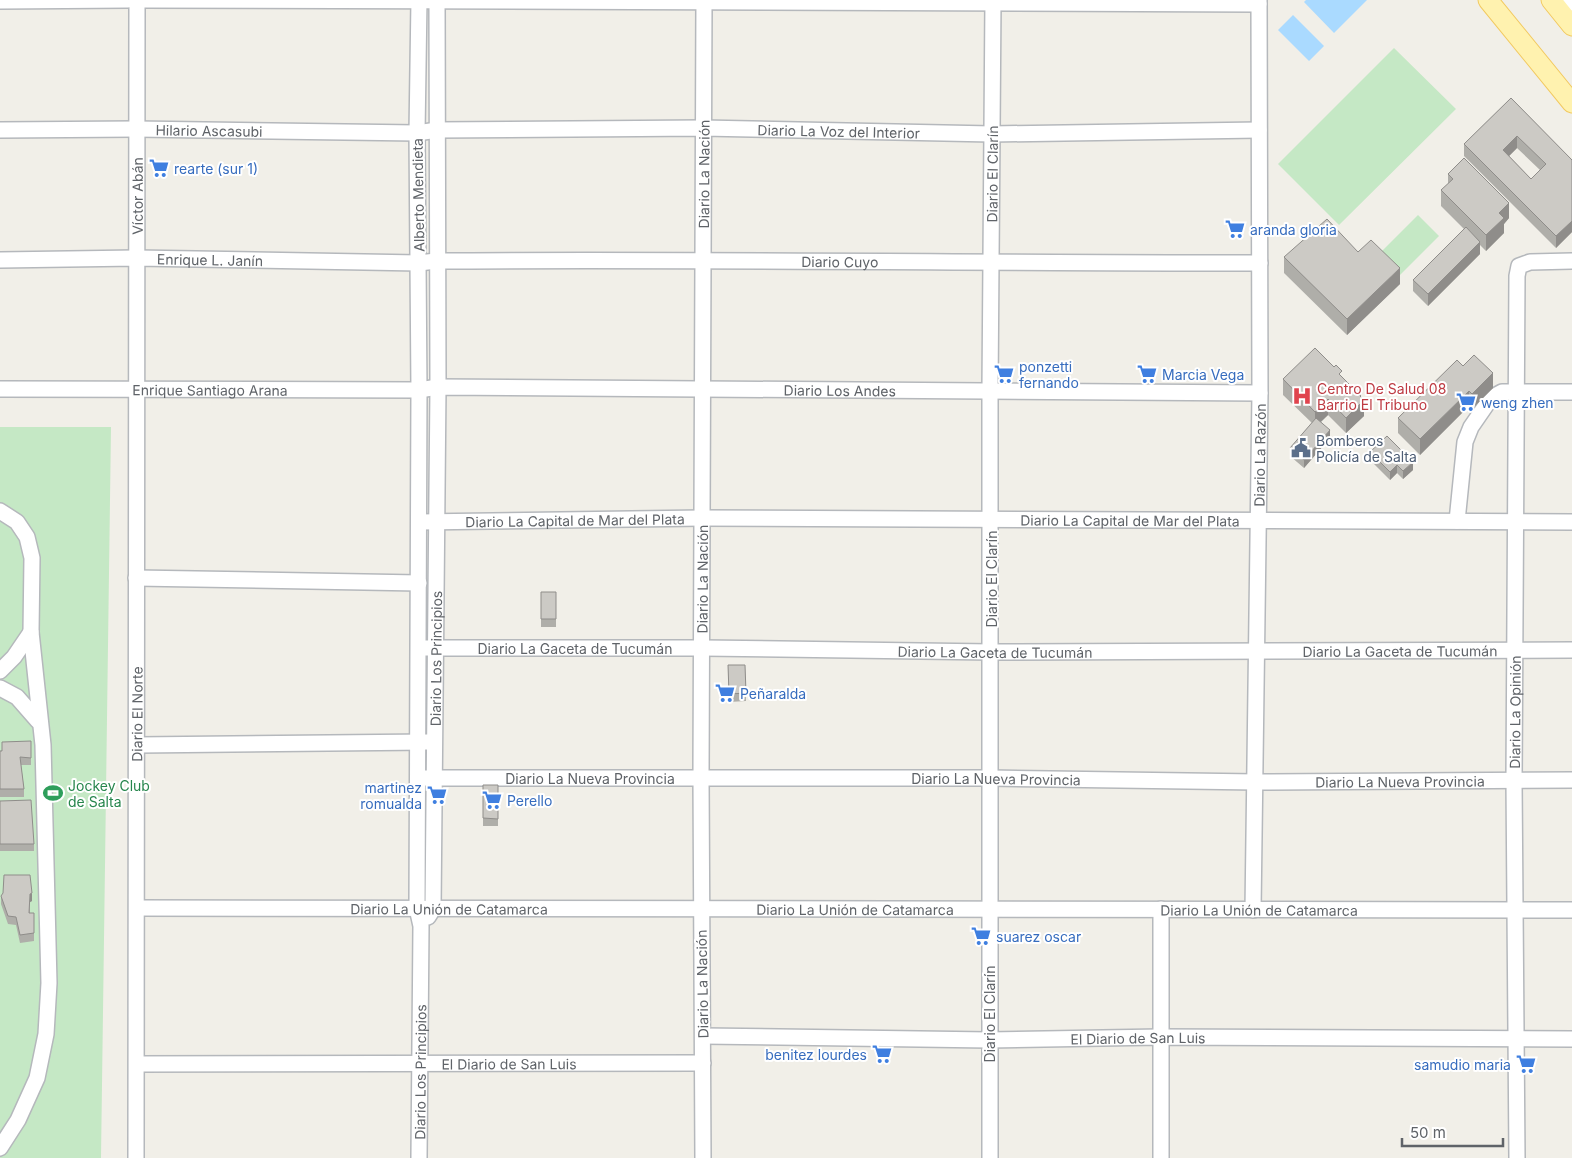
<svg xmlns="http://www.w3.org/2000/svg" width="1572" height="1158" font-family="Inter,sans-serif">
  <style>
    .green { fill: #c5e8c5 }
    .water { fill: #aadaff }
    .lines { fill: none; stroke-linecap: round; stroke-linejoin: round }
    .minor-casing { stroke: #b5b8bc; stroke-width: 18 }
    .major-casing { stroke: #f2c960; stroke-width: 21 }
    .minor { stroke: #fff; stroke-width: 15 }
    .major { stroke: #fff2af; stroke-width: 19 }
    .wall { fill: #afaea9; fill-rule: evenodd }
    .shaded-wall { fill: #8f8d8a }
    .building { fill: #cccac5; stroke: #8f8d8a; fill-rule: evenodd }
    .labels { text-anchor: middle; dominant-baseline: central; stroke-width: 4; stroke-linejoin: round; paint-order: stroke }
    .street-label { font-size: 14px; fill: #5f6368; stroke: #fff }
    .shop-label { font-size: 14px; fill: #366cbe; stroke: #fff; text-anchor: start }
    .health-label { font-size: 14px; fill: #be3a42; stroke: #fff; text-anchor: start }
    .service-label { font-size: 14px; fill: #4e5e75; stroke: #fff; text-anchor: start }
    .leisure-label { font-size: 14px; fill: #27864d; stroke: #fff; text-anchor: start }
  </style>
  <rect width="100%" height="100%" fill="#f1efe8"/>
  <path class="green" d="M1394,48l62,61 -117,116 -61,-61z
    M1418,215l21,21 -39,39 -21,-21z
    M0,427h111l-10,731h-101z"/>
  <path class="water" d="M1306,0h61l-33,33 -30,-31z
    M1293,15l31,31 -15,15 -31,-31z"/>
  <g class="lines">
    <defs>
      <g id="minor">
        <path d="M142,0c372,3 745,0 1117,4"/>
        <path d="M0,1l128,-1"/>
        <path d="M1556,6l16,-3"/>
        <path id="s1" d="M0,130l136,-1 281,4 20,-3 266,-2 289,6 267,-4"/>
        <path id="s2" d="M0,260l136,-2 283,5 17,-2c275,-2 549,2 824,2"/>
        <path id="s3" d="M0,389l419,1 19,-3 822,6"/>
        <path d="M0,511l17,11 10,15 5,21 -1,74 12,113 6,238 -3,51 -9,44 -19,42 -18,28"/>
        <path d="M1457,521l8,-79 6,-15 20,-29 11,-6h70"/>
        <path id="s4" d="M419,522l283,-4 870,4"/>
        <path d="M136,578l283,5"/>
        <path id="s5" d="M419,648h284l288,4 581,-2"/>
        <path d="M0,671l14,-14 17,-25"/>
        <path d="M0,688l17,9 21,24"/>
        <path d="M138,745l290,-3"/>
        <path id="s6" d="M418,778h573l265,4 316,-2"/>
        <path id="s7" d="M137,908l1435,2"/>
        <path d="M1161,909v249"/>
        <path id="s8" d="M1253,910l7,-517 -1,-393"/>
        <path id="s9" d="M428,917l5,-8 5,-522 -1,-387"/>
        <path id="s10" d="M703,1036l286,4 171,-3 412,2"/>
        <path id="s11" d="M137,1064l566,-1"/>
        <path id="s12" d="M136,1158l1,-1158"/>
        <path id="s13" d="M419,1158l2,-232 -4,-18 2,-518 -2,-257 2,-133"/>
        <path id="s14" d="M703,1158l-2,-380 3,-778"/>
        <path id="s15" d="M990,1158v-768l3,-390"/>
        <path id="s16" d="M1517,1158l-3,-377 3,-505 2,-10 11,-4 42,-1"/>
      </g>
      <path id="major" d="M1488,0l84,103
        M1551,0l21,26"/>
    </defs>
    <use href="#minor" class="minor-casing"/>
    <use href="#major" class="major-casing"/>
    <use href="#minor" class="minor"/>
    <use href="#major" class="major"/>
  </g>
  <path class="wall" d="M1511,98l61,62v72l-16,16 -92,-92v-12zM1517,148l23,22 -9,9 -22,-23z
    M1448,174l61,44 -5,6v9l-18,18 -6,-6v9l-52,52 -15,-15v-11l51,-51 -23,-23v-16l7,-6z
    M1358,252l42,32 -53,51 -63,-62v-16z
    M1463,366l30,22 -21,21 -3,-3 -49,49 -22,-22v-15z
    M1342,377l19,21 3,18 -18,17 -18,-18 -7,7 9,16 -26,30 -14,-12v-8l22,-25 -29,-28v-16z
    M1370,452l43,18 -10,9 -6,-6 -7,7 -20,-20z
    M541,592h15v35h-15z
    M728,665h17l1,36 -17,1z
    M31,741v24h-10l3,24v8h-24v-46z
    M483,785h15v41h-15z
    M0,801l34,43v7h-34z
    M1,896l31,5 -2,1v11h4v28l-14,2 -4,-18 -8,-1 -7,-20z"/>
  <path class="shaded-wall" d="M1517,136v12l-14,14v-12z
    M1509,203v15l-5,6v9l-18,18v-16l13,-22z
    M1572,220v12l-16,16v-12z
    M1480,242v12l-52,52v-12z
    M1400,268v16l-53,51v-16z
    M1493,373v15l-21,21v-15z
    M1469,391v15l-49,49v-16z
    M1361,392v11l3,-3v16l-18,17v-15l13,-23z
    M1328,399v16l-13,12v-15z
    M1330,430v8l-26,30v-8z
    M1413,462v8l-10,9v-8z
    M1397,465v8l-7,7v-8z
    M32,893v8l-2,1v-8z"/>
  <path class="building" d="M1511,98l61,62v61l-16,15 -92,-92zM1517,136l29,28 -15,15 -28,-29z
    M1464,158l45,45 -10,10 5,5 -18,17 -45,-45 12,-11 -5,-5z
    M1327,219l31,33 13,-12 29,28 -53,51 -63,-62z
    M1466,227l14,15 -52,52 -15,-14z
    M1315,348l19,19 2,-2 6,6 -3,3 14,14 2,-3 6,7 -2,3 5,5 -18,18 -18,-19 -13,13 -32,-33z
    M1474,355l19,18 -21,21 -3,-3 -49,48 -22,-21 59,-58 6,6z
    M1316,418l14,12 -26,30 -14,-12z
    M1387,436l26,26 -10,9 -6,-6 -7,7 -20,-20z
    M541,592h15v27h-15z
    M728,665h17l1,28 -17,1z
    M31,741v17l-11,-1 4,32h-24v-38h2v-9z
    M483,785h15v34l-15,-1z
    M31,800l3,44h-34v-43z
    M4,875h26l2,18 -2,1 -1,19h5v20l-14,2 -4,-18 -8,-1 -7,-20 2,-3z"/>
  <defs>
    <symbol id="supermarket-bare" viewBox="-9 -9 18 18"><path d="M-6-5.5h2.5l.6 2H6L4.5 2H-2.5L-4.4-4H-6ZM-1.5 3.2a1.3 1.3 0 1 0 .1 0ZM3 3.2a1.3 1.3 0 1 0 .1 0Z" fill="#3f7fe0" stroke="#fff" stroke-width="2.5" paint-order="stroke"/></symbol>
    <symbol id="hospital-bare" viewBox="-9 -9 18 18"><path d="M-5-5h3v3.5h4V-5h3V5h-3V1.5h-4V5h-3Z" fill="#e0444e" stroke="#fff" stroke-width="2.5" paint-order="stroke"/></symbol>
    <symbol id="civic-bare" viewBox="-9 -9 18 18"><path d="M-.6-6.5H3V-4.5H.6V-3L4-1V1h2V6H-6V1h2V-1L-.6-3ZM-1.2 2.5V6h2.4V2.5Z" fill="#5c6f8a" stroke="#fff" stroke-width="2.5" paint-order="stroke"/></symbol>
    <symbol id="stadium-bare" viewBox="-9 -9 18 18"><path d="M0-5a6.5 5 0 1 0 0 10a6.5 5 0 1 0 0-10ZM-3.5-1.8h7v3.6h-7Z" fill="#2e9e5b" stroke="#fff" stroke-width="2.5" paint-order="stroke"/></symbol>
  </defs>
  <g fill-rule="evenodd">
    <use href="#supermarket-bare" x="145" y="154" width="28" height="28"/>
    <use href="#supermarket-bare" x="1221" y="215" width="28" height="28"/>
    <use href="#supermarket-bare" x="990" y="360" width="28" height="28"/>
    <use href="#supermarket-bare" x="1133" y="360" width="28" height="28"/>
    <use href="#hospital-bare" x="1288" y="382" width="28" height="28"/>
    <use href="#supermarket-bare" x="1452" y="388" width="28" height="28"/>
    <use href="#civic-bare" x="1287" y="434" width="28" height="28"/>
    <use href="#supermarket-bare" x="711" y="679" width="28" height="28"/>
    <use href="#stadium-bare" x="39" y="779" width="28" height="28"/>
    <use href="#supermarket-bare" x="423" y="781" width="28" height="28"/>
    <use href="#supermarket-bare" x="478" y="786" width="28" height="28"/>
    <use href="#supermarket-bare" x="967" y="922" width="28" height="28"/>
    <use href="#supermarket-bare" x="868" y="1040" width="28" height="28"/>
    <use href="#supermarket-bare" x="1512" y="1050" width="28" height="28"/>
  </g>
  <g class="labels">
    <g class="street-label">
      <text stroke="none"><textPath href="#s1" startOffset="209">Hilario Ascasubi</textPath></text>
      <text stroke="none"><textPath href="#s1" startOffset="839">Diario La Voz del Interior</textPath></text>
      <text stroke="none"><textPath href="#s14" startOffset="984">Diario La Nación</textPath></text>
      <text stroke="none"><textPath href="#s15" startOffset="984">Diario El Clarín</textPath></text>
      <text stroke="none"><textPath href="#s12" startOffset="962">Víctor Abán</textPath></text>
      <text transform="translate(418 195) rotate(-91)">Alberto Mendieta</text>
      <text stroke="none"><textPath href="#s2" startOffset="210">Enrique L. Janín</textPath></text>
      <text stroke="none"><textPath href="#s2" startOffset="840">Diario Cuyo</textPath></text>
      <text stroke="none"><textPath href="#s3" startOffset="840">Diario Los Andes</textPath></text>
      <text stroke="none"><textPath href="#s3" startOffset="210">Enrique Santiago Arana</textPath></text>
      <text stroke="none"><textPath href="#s8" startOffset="455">Diario La Razón</textPath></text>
      <text stroke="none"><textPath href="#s4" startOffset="156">Diario La Capital de Mar del Plata</textPath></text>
      <text stroke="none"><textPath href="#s4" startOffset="711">Diario La Capital de Mar del Plata</textPath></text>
      <text stroke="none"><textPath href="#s14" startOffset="579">Diario La Nación</textPath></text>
      <text transform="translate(991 579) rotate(-90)">Diario El Clarín</text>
      <text stroke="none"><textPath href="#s5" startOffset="156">Diario La Gaceta de Tucumán</textPath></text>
      <text stroke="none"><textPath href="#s5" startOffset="981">Diario La Gaceta de Tucumán</textPath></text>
      <text stroke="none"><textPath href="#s5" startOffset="576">Diario La Gaceta de Tucumán</textPath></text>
      <text stroke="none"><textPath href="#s9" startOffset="260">Diario Los Principios</textPath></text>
      <text stroke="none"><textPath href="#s16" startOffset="446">Diario La Opinión</textPath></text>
      <text stroke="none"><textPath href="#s12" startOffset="444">Diario El Norte</textPath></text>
      <text stroke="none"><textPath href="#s6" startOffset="172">Diario La Nueva Provincia</textPath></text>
      <text stroke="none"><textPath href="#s6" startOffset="578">Diario La Nueva Provincia</textPath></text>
      <text stroke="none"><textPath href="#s6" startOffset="982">Diario La Nueva Provincia</textPath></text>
      <text stroke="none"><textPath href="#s7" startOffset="312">Diario La Unión de Catamarca</textPath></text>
      <text stroke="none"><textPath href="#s7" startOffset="718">Diario La Unión de Catamarca</textPath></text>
      <text stroke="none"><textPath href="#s7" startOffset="1122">Diario La Unión de Catamarca</textPath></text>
      <text transform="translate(702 984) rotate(-91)">Diario La Nación</text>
      <text transform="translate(989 1014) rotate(-90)">Diario El Clarín</text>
      <text stroke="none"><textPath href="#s10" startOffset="435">El Diario de San Luis</textPath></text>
      <text stroke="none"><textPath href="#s11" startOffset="372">El Diario de San Luis</textPath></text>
      <text stroke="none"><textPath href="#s13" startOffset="86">Diario Los Principios</textPath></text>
    </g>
    <g class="shop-label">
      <text x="174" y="168">rearte (sur 1)</text>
      <text x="1250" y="229">aranda gloria</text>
      <text x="1019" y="366">ponzetti<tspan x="1019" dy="16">fernando</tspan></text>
      <text x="1162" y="374">Marcia Vega</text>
      <text x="1481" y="402">weng zhen</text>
      <text x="740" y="693">Peñaralda</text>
      <text x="422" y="787" text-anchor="end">martinez<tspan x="422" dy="16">romualda</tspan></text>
      <text x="507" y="800">Perello</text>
      <text x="996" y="936">suarez oscar</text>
      <text x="867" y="1054" text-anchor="end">benitez lourdes</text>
      <text x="1511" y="1064" text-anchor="end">samudio maria</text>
    </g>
    <g class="health-label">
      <text x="1317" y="388">Centro De Salud 08<tspan x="1317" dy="16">Barrio El Tribuno</tspan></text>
    </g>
    <g class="service-label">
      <text x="1316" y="440">Bomberos<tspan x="1316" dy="16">Policía de Salta</tspan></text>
    </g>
    <g class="leisure-label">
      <text x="68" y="785">Jockey Club<tspan x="68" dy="16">de Salta</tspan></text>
    </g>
  </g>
  <path d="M1402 1138v8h101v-8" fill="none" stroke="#5f6368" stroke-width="2.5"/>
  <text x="1410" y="1138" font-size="15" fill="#5f6368" stroke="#ffffff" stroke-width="4" paint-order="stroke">50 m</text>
</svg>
